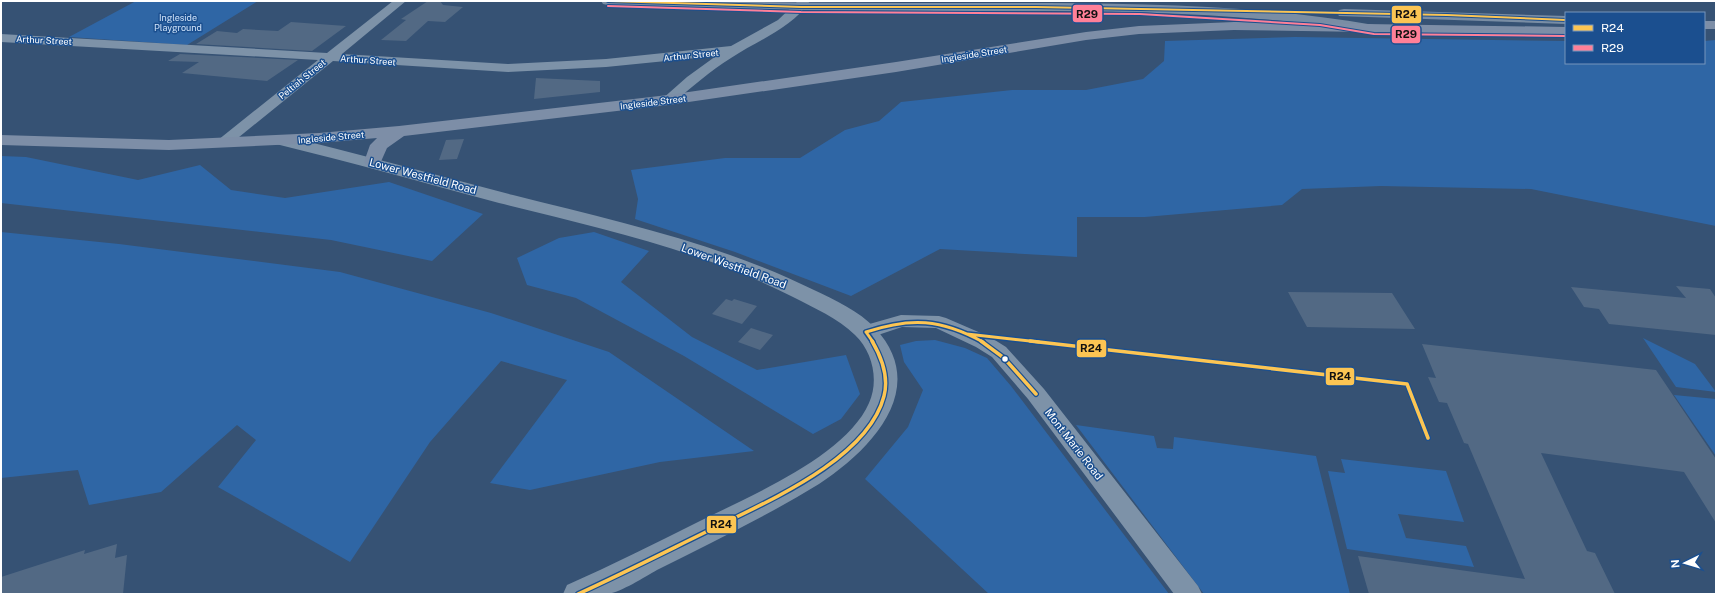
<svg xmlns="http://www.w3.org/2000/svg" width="1717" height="595" font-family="'Public Sans',sans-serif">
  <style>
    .green { fill: #2f66a5 }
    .building { fill: #526984 }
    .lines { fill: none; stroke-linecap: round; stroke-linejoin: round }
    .minor { fill: #7d92a8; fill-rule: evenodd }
    .tertiary { fill: #7d92a8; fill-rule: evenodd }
    .secondary { fill: #798da4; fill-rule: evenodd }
    .primary { fill: #7d8ea7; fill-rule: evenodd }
    .bus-1-far2-casing { stroke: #1b4f8f; stroke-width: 4 }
    .bus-1-far1-casing { stroke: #1b4f8f; stroke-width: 6 }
    .bus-1-casing { stroke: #1b4f8f; stroke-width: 6 }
    .bus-2-casing { stroke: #1b4f8f; stroke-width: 4 }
    .bus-1-far2 { stroke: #fcc553; stroke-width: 2 }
    .bus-1-far1 { stroke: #fcc553; stroke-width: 3 }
    .bus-1 { stroke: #fcc553; stroke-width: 3.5 }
    .bus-2 { stroke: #ff8098; stroke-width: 2 }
    .bus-dot { fill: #fff; stroke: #1b4f8f; stroke-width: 1.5 }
    .labels { text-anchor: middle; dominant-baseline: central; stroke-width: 3; stroke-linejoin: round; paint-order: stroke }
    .far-park-label { font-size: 9px; fill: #cfe3fa; stroke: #1b4f8f }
    .far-street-label { font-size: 9px; fill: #fff; stroke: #1b4f8f }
    .street-label { font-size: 11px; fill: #fff; stroke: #1b4f8f }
    .line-badge { stroke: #1b4f8f; stroke-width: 1.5 }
    .pale-badge-label { font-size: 11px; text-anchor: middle; font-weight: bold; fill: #111 }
  </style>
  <rect width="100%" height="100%" fill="#365274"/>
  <path class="green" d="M136,1h122l-71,44 -118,-8z
    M1295,37l271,4v22h138v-22l12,-1v186l-185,-37 -150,-3 -79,3 -20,16 -137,12h-68v40l-137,-8 -89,47 -116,-44 -100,-33 3,-20 -7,-29 94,-12h75l45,-28 34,-9 22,-19 111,-12h74l57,-11 21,-18 1,-20z
    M1,156l25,1 112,23 62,-15 31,25 54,8 104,-16 94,32 -51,47 -101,-21 -330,-37z
    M1,232l118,12 221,28 151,41 118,39 145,99 -94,11 -130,28 -40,-7 77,-103 -66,-19 -71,81 -80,120 -132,-75 38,-47 -19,-15 -76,67 -72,13 -11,-35 -77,8z
    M594,232l55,19 -28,31 71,55 65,33 89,-15 14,39 -19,25 -28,15 -129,-78 -108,-58 -49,-13 -10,-27 42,-20z
    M1643,338l52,26 21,28 -40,-5z
    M935,340l30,8 22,10 24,28 158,208h-180l-124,-115 43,-52 15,-37 -19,-28 -4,-17 16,-4z
    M1674,395l42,4v57z
    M1076,425l78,11 3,12 16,1 1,-12 142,19 34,138h-146z
    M1341,459l105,12 18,51 -66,-8 8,24 60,8 8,21 -127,-18 -19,-78 17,2z"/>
  <path class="building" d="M428,1h12l3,4 20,2 -18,15 -17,-1 -22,20 -25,-1 25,-20 -5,-1z
    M291,22l55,4 -34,25 -116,-7 21,-13 20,2 6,-4 35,2z
    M180,54l118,6 -31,21 -85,-8 17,-11 -31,-1z
    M536,78l64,3v11l-66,7z
    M464,139l-7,20 -18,1 7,-20z
    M1676,286l34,3 6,9v37l-107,-11 -10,-15 -15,-2 -13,-20 115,11z
    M1288,292l104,1 23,36 -108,-2z
    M726,299l6,2 2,-2 23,7 -15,18 -30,-10z
    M751,328l22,7 -13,15 -22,-8z
    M1422,344l234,26 60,89v64l-32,-51 -143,-19 46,98 8,2 20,41h-246l-11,-38 167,23 -57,-135 -4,-1 -17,-40 -8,-1 -11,-25 8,1z
    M117,544l-2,14 12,-3 -4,39h-122v-17l84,-27 -1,4z"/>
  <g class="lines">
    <path class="minor" d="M393,1h13l-64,53 166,10 98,-5 125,-13 47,-26 20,-19h12c-19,28 -52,39 -79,57 -21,13 -39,29 -58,45h-10l-2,-3 26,-23 29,-21 -110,11 -98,5 -175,-11 -105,85h-10l-3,-3 3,-3 100,-80 -317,-18v-8l326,19z
      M901,315l38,1 7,2 44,19 16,10 38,42 154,197 4,8h-28l-146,-195 -36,-42 -16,-10 -40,-19 -34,-1 -36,12 -7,-2 -3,-5 3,-5z"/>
    <path class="tertiary" d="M282,135c77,19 154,40 231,60 102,26 206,48 301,95 21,10 45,21 61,38 56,60 -4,122 -56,156 -52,32 -108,59 -162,86 -13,7 -35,22 -50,24 -14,1 -30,0 -44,0l4,-9c45,-20 89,-42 133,-64 50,-25 146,-65 169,-118 10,-22 4,-51 -14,-68 -17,-17 -41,-27 -62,-38 -92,-47 -194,-69 -294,-94 -74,-20 -149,-41 -223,-59l-3,-4 3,-4z"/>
    <path class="secondary" d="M601,1c117,0 233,2 350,2 141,0 284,-2 423,22l5,1 2,3 -2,3 -5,1c-143,-24 -290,-22 -435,-22 -110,0 -220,-2 -331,-6l-5,-1z
      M1344,9l222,7v8l-227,-8 -2,-3 2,-3z"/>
    <path class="primary" d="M1704,21h12v8h-12z
      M1234,22l332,5v8l-332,-5 -95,4 -53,6 -190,32 -228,33 -264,31 -17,12 -8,18 -6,1 -6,-1 -3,-4 6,-17 7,-7 -58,5 -150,7 -168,-5v-10l168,5 150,-7 80,-7 269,-31 228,-33 190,-30 53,-6z"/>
    <defs>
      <path id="bus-1-far2" d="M608,1l193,6h235l411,8 119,5"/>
      <path id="bus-1-far1" d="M967,334l72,8
        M873,342l-7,-10c45,-15 75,-13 117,10"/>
      <path id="bus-1" d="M981,341l23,17 32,36
        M1030,341l377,43 21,54
        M578,594c46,-21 91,-44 136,-66 54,-27 154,-69 170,-132 5,-19 -2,-38 -12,-55"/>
      <path id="bus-2" d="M608,6l193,6 339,2 180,11 54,9 192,2"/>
    </defs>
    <use href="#bus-1-far2" class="bus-1-far2-casing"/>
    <use href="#bus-1-far1" class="bus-1-far1-casing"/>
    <use href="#bus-1" class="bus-1-casing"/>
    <use href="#bus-2" class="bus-2-casing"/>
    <use href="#bus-1-far2" class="bus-1-far2"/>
    <use href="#bus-1-far1" class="bus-1-far1"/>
    <use href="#bus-1" class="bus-1"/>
    <use href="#bus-2" class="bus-2"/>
  </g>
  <circle class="bus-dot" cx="1005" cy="359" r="3.5"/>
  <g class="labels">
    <g class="far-park-label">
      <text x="178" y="17">Ingleside<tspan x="178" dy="10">Playground</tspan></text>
    </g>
    <g class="far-street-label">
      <text transform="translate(44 40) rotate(3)">Arthur Street</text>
      <text transform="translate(974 54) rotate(-9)">Ingleside Street</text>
      <text transform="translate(691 55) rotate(-6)">Arthur Street</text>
      <text transform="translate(368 60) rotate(4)">Arthur Street</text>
      <text transform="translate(302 79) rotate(-39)">Peltiah Street</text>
      <text transform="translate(653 102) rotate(-7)">Ingleside Street</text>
      <text transform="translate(331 137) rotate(-5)">Ingleside Street</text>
    </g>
    <g class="street-label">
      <text transform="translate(423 176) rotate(15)">Lower Westfield Road</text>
      <text transform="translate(734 266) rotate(20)">Lower Westfield Road</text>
      <text transform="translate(1074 444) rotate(52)">Mont Marie Road</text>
    </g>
  </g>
  <g class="line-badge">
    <rect x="1072" y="4" width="31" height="19" rx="4" fill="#ff8098"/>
    <rect x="1391" y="5" width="31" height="19" rx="4" fill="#fcc553"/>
    <rect x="1391" y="25" width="30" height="19" rx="4" fill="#ff8098"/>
    <rect x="1076" y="339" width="31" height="19" rx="4" fill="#fcc553"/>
    <rect x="1325" y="367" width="30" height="19" rx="4" fill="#fcc553"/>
    <rect x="706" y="515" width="31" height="19" rx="4" fill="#fcc553"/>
  </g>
  <g class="pale-badge-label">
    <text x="1087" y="18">R29</text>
    <text x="1406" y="18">R24</text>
    <text x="1406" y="38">R29</text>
    <text x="1091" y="352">R24</text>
    <text x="1340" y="380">R24</text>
    <text x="721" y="528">R24</text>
  </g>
  <rect width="1717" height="595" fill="none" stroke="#ffffff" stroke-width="4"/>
  <rect x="1565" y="12" width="140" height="52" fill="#1b4f8f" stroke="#7695bc"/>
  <rect x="1573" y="25" width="20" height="6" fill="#fcc553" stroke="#7695bc"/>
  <text x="1601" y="32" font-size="12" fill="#ffffff">R24</text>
  <rect x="1573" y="45" width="20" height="6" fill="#ff8098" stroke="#7695bc"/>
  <text x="1601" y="52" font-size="12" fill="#ffffff">R29</text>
  <g transform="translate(1685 563) rotate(265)" stroke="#1b4f8f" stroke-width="3" paint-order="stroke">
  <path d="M0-3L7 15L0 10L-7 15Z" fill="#ffffff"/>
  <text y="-6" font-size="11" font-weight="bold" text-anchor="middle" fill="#ffffff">N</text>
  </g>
</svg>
